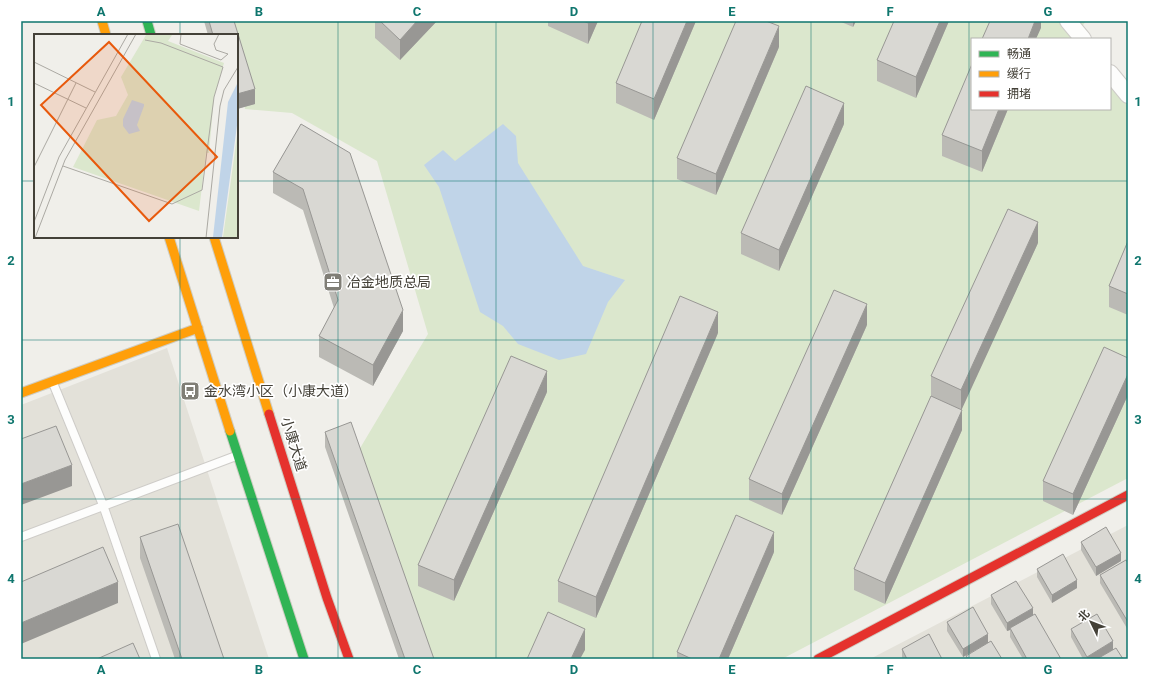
<svg xmlns="http://www.w3.org/2000/svg" width="1149" height="680" font-family="Roboto,'Noto Sans SC',sans-serif">
  <style>
    .residential { fill: #e3e1d9 }
    .green { fill: #dbe7cd }
    .water { fill: #c0d4e8 }
    .lines { fill: none; stroke-linecap: round; stroke-linejoin: round }
    .lane-casing { stroke: #ceccc8; stroke-width: 10 }
    .street-casing { stroke: #ceccc8; stroke-width: 18 }
    .fast-casing { stroke: #ceccc2; stroke-width: 11 }
    .slow-casing { stroke: #ceccc2; stroke-width: 11 }
    .jam-casing { stroke: #ceccc2; stroke-width: 11 }
    .lane { stroke: #fdfdfc; stroke-width: 8 }
    .street { stroke: #fdfdfc; stroke-width: 16 }
    .fast { stroke: #30b455; stroke-width: 9 }
    .slow { stroke: #ff9f0a; stroke-width: 9 }
    .jam { stroke: #e5322d; stroke-width: 9 }
    .wall { fill: #bbbab5 }
    .shaded-wall { fill: #989794 }
    .building { fill: #d9d8d3; stroke: #989794 }
    .grid { fill: none; stroke: #0f766e; stroke-width: 1; stroke-opacity: 0.55 }
    .labels { text-anchor: middle; dominant-baseline: central; stroke-width: 3.5; stroke-linejoin: round; paint-order: stroke }
    .poi-label { font-size: 14px; fill: #444138; stroke: #fff; text-anchor: start }
    .street-label { font-size: 14px; fill: #444138; stroke: #fff }
    .inset-road { fill: none; stroke: #aba9a3; stroke-width: 1 }
    .view { fill: #e8590c; fill-opacity: 0.15; stroke: #e8590c; stroke-width: 2 }
    .inset-edge { fill: none; stroke: #444138; stroke-width: 2 }
    .neatline { fill: none; stroke: #0f766e; stroke-width: 1.5 }
    .grid-label { font-size: 13px; text-anchor: middle; font-weight: bold; fill: #0f766e }
  </style>
  <rect width="100%" height="100%" fill="#f0efea"/>
  <path class="residential" d="M167,348l102,311h-248v-254z
    M1128,525v134h-258z"/>
  <path class="green" d="M220,21h866l-13,18h-101v70h138v-27l18,21v375l-346,181h-357l-69,-204 72,-121 -51,-173 -85,-48 -47,-4 -8,-28v-46z"/>
  <path class="water" d="M503,124l13,12 2,27 65,103 42,14 -17,22 -22,52 -27,6 -41,-16 -15,-18 -23,-14 -41,-125 -15,-22 19,-15 12,11z"/>
  <g class="lines">
    <defs>
      <path id="lane" d="M53,383l50,122 53,154
        M21,537l215,-81"/>
      <path id="street" d="M1068,21l15,18
        M1110,73l18,22"/>
      <path id="fast" d="M147,21l4,14
        M230,431l74,228"/>
      <path id="slow" d="M102,21l4,14
        M169,237l61,194
        M214,237l55,177
        M21,393l177,-65"/>
      <path id="jam" d="M269,414l58,184 22,61
        M818,659l310,-164"/>
    </defs>
    <use href="#lane" class="lane-casing"/>
    <use href="#street" class="street-casing"/>
    <use href="#fast" class="fast-casing"/>
    <use href="#slow" class="slow-casing"/>
    <use href="#jam" class="jam-casing"/>
    <use href="#lane" class="lane"/>
    <use href="#street" class="street"/>
    <use href="#fast" class="fast"/>
    <use href="#slow" class="slow"/>
    <use href="#jam" class="jam"/>
  </g>
  <path class="wall" d="M204,21h30l21,83 -18,5v-74h-29z
    M375,21h62l-37,39 -25,-22z
    M548,21h50l-10,23 -40,-18z
    M696,21l-42,99 -38,-17v-20z
    M839,21h17l-3,6z
    M949,21l-33,77 -39,-17v-21z
    M779,47l-63,148 -39,-16v-21z
    M972,109h36l-26,63 -40,-16v-21z
    M301,124l102,207 -30,55 -54,-29v-21l15,-28 -31,-98 -30,-17v-21z
    M844,124l-65,147 -38,-17v-21z
    M1128,241v74l-19,-8v-21z
    M1038,243l-77,166 1,21 -77,174 -31,-14v-21l77,-173v-20z
    M867,325l-85,190 -33,-15v-21z
    M718,333l-122,285 -38,-16v-21z
    M1128,358v37l-55,120 -30,-14v-20z
    M547,392l-93,209 -36,-15v-21z
    M325,432l109,227h-35l-74,-212z
    M140,537l84,122h-49l-35,-101z
    M1081,542l40,19 -25,15 -15,-26z
    M774,552l-46,107h-51v-7z
    M1128,563v67l-28,-47v-8z
    M1037,569l40,19 -25,15 -15,-26z
    M991,595l42,20 28,44h-38l-13,-22v-7l-3,1 -16,-27z
    M947,622l41,21 -25,14 -16,-26z
    M1071,629l26,30h-14l-12,-22z
    M902,649l40,10h-39l-1,-2z"/>
  <path class="shaded-wall" d="M417,21h20l-37,39v-20z
    M589,21h9l-10,23v-21z
    M687,21h9l-42,99v-21z
    M853,21h3l-3,6z
    M940,21h9l-33,77v-21z
    M1035,21h6v7l-5,11h-8z
    M779,26v21l-63,148v-21z
    M255,89v15l-18,5v-15z
    M844,103v21l-65,147v-21z
    M999,109h9l-26,63v-21z
    M1038,222v21l-77,168v-21z
    M867,304v21l-85,190v-21z
    M403,310v21l-30,55v-21z
    M718,312v21l-122,285v-21z
    M547,371v21l-93,209v-21z
    M1128,374v21l-55,120v-21z
    M962,410v20l-77,174v-21z
    M72,465v21l-51,19v-21z
    M774,532v20l-46,107h-9z
    M1121,553v8l-25,15v-9z
    M1077,580v8l-25,15v-8z
    M118,582v21l-97,41v-21z
    M1033,608v9l-23,11v2l-3,1v-8z
    M585,629v21l-5,9h-9z
    M988,634v9l-25,14v-8z
    M1113,641v9l-16,9h-10v-2z"/>
  <path class="building" d="M209,21h25l21,68 -18,5v-59h-24z
    M380,21h37l-17,19z
    M583,21h6l-1,2z
    M642,21h45l-33,78 -38,-16z
    M736,21h30l13,5 -63,148 -39,-16z
    M894,21h46l-24,56 -39,-17z
    M990,21h45l-7,18h-46z
    M972,64v45h27l-17,42 -40,-16z
    M806,86l38,17 -65,147 -38,-17z
    M301,124l49,29 53,157 -30,55 -54,-29 19,-36 -35,-111 -30,-17z
    M1008,209l30,13 -77,168 -30,-14z
    M1128,241v53l-19,-8z
    M834,290l33,14 -85,190 -33,-15z
    M680,296l38,16 -122,285 -38,-16z
    M1104,347l24,11v16l-55,120 -30,-13z
    M511,356l36,15 -93,209 -36,-15z
    M931,396l31,14 -77,173 -31,-14z
    M351,422l83,237h-29l-80,-227z
    M56,426l16,39 -51,19v-45z
    M736,515l38,17 -55,127h-27l-15,-7z
    M178,524l46,135h-42l-42,-122z
    M1106,527l15,26 -25,14 -15,-25z
    M103,547l15,35 -97,41v-41z
    M1063,554l14,26 -25,15 -15,-26z
    M1126,560l2,3v59l-28,-47z
    M1016,581l17,27 -26,15 -16,-28z
    M973,607l15,27 -25,15 -16,-27z
    M548,612l37,17 -14,30h-44z
    M1035,614l26,45h-34l-17,-31z
    M1097,614l16,27 -26,16 -16,-28z
    M929,634l13,25h-35l-5,-10z
    M991,641l11,18h-34l-2,-3z
    M133,643l7,16h-43z
    M1116,648l7,11h-26z"/>
  <path class="grid" d="M180,21v14M338,21v638M496,21v638M653,21v638M811,21v638M969,21v638M21,181h14M237,181h891M180,237v422M21,340h1107M21,499h1107"/>
  <defs>
    <symbol id="office-square" viewBox="-11 -11 22 22"><rect x="-9" y="-9" width="18" height="18" rx="4" fill="#807e76" stroke="#fff"/><path d="M-6-3h4V-5.5h4V-3h4V5H-6ZM-1-4.5V-3h2v-1.5ZM-6 0V1H6V0Z" fill="#fff"/></symbol>
    <symbol id="bus-square" viewBox="-11 -11 22 22"><rect x="-9" y="-9" width="18" height="18" rx="4" fill="#807e76" stroke="#fff"/><path d="M-5-6H5V4H4V6H2V4H-2V6H-4V4H-5ZM-3.5-4V0h7V-4ZM-3.5 1.2v1.5H-2V1.2ZM2 1.2v1.5H3.5V1.2Z" fill="#fff"/></symbol>
  </defs>
  <g fill-rule="evenodd">
    <use href="#office-square" x="322" y="271" width="22" height="22"/>
    <use href="#bus-square" x="179" y="380" width="22" height="22"/>
  </g>
  <g class="labels">
    <g class="poi-label">
      <text x="347" y="282">冶金地质总局</text>
      <text x="204" y="391">金水湾小区（小康大道）</text>
    </g>
    <g class="street-label">
      <text transform="translate(294 444) rotate(73)">小康大道</text>
    </g>
  </g>
  <g transform="translate(34 34)">
    <rect width="204" height="204" fill="#f0efea"/>
    <path d="M112,1h26l-4,6 56,22 -10,34 -5,56h-3l-7,58 -126,-44 24,-47 19,-4 12,-21 -7,-18zM204,94v109h-15l8,-57z" fill="#dbe7cd"/>
    <path d="M204,48v36l-16,119h-9l15,-135zM98,66l12,4v2l-7,19 3,6 -11,3 -6,-8v-7z" fill="#c0d4e8"/>
    <path class="inset-road" d="M147,0l-1,10 41,16 7,-6 -12,-4 -2,-6 5,-10M0,28l61,30M0,49l52,25M29,132l109,38 30,-14 12,-93 9,-30 -62,-24 -16,-3M0,133l42,-84M0,188l25,-65 69,-123M1,204l30,-78 71,-126M172,204l14,-132 4,-16 14,-23"/>
    <path class="view" d="M75,8l108,115 -68,64 -108,-116z"/>
    <rect width="204" height="204" class="inset-edge"/>
  </g>
  <rect width="1149" height="680" fill="none" stroke="#ffffff" stroke-width="44"/>
  <rect x="971" y="38" width="140" height="72" fill="#ffffff" stroke="#b4b3af"/>
  <rect x="979" y="51" width="20" height="6" fill="#30b455" stroke="#b4b3af"/>
  <text x="1007" y="58" font-size="12" fill="#444138">畅通</text>
  <rect x="979" y="71" width="20" height="6" fill="#ff9f0a" stroke="#b4b3af"/>
  <text x="1007" y="78" font-size="12" fill="#444138">缓行</text>
  <rect x="979" y="91" width="20" height="6" fill="#e5322d" stroke="#b4b3af"/>
  <text x="1007" y="98" font-size="12" fill="#444138">拥堵</text>
  <g transform="translate(1091 622) rotate(313)" stroke="#ffffff" stroke-width="3" paint-order="stroke">
  <path d="M0-3L7 15L0 10L-7 15Z" fill="#444138"/>
  <text y="-6" font-size="11" font-weight="bold" text-anchor="middle" fill="#444138">北</text>
  </g>
  <rect x="22" y="22" width="1105" height="636" class="neatline"/>
  <g class="grid-label">
    <text x="101" y="16">A</text>
    <text x="259" y="16">B</text>
    <text x="417" y="16">C</text>
    <text x="574" y="16">D</text>
    <text x="732" y="16">E</text>
    <text x="890" y="16">F</text>
    <text x="1048" y="16">G</text>
    <text x="11" y="106">1</text>
    <text x="1138" y="106">1</text>
    <text x="11" y="265">2</text>
    <text x="1138" y="265">2</text>
    <text x="11" y="424">3</text>
    <text x="1138" y="424">3</text>
    <text x="11" y="583">4</text>
    <text x="1138" y="583">4</text>
    <text x="101" y="674">A</text>
    <text x="259" y="674">B</text>
    <text x="417" y="674">C</text>
    <text x="574" y="674">D</text>
    <text x="732" y="674">E</text>
    <text x="890" y="674">F</text>
    <text x="1048" y="674">G</text>
  </g>
</svg>
